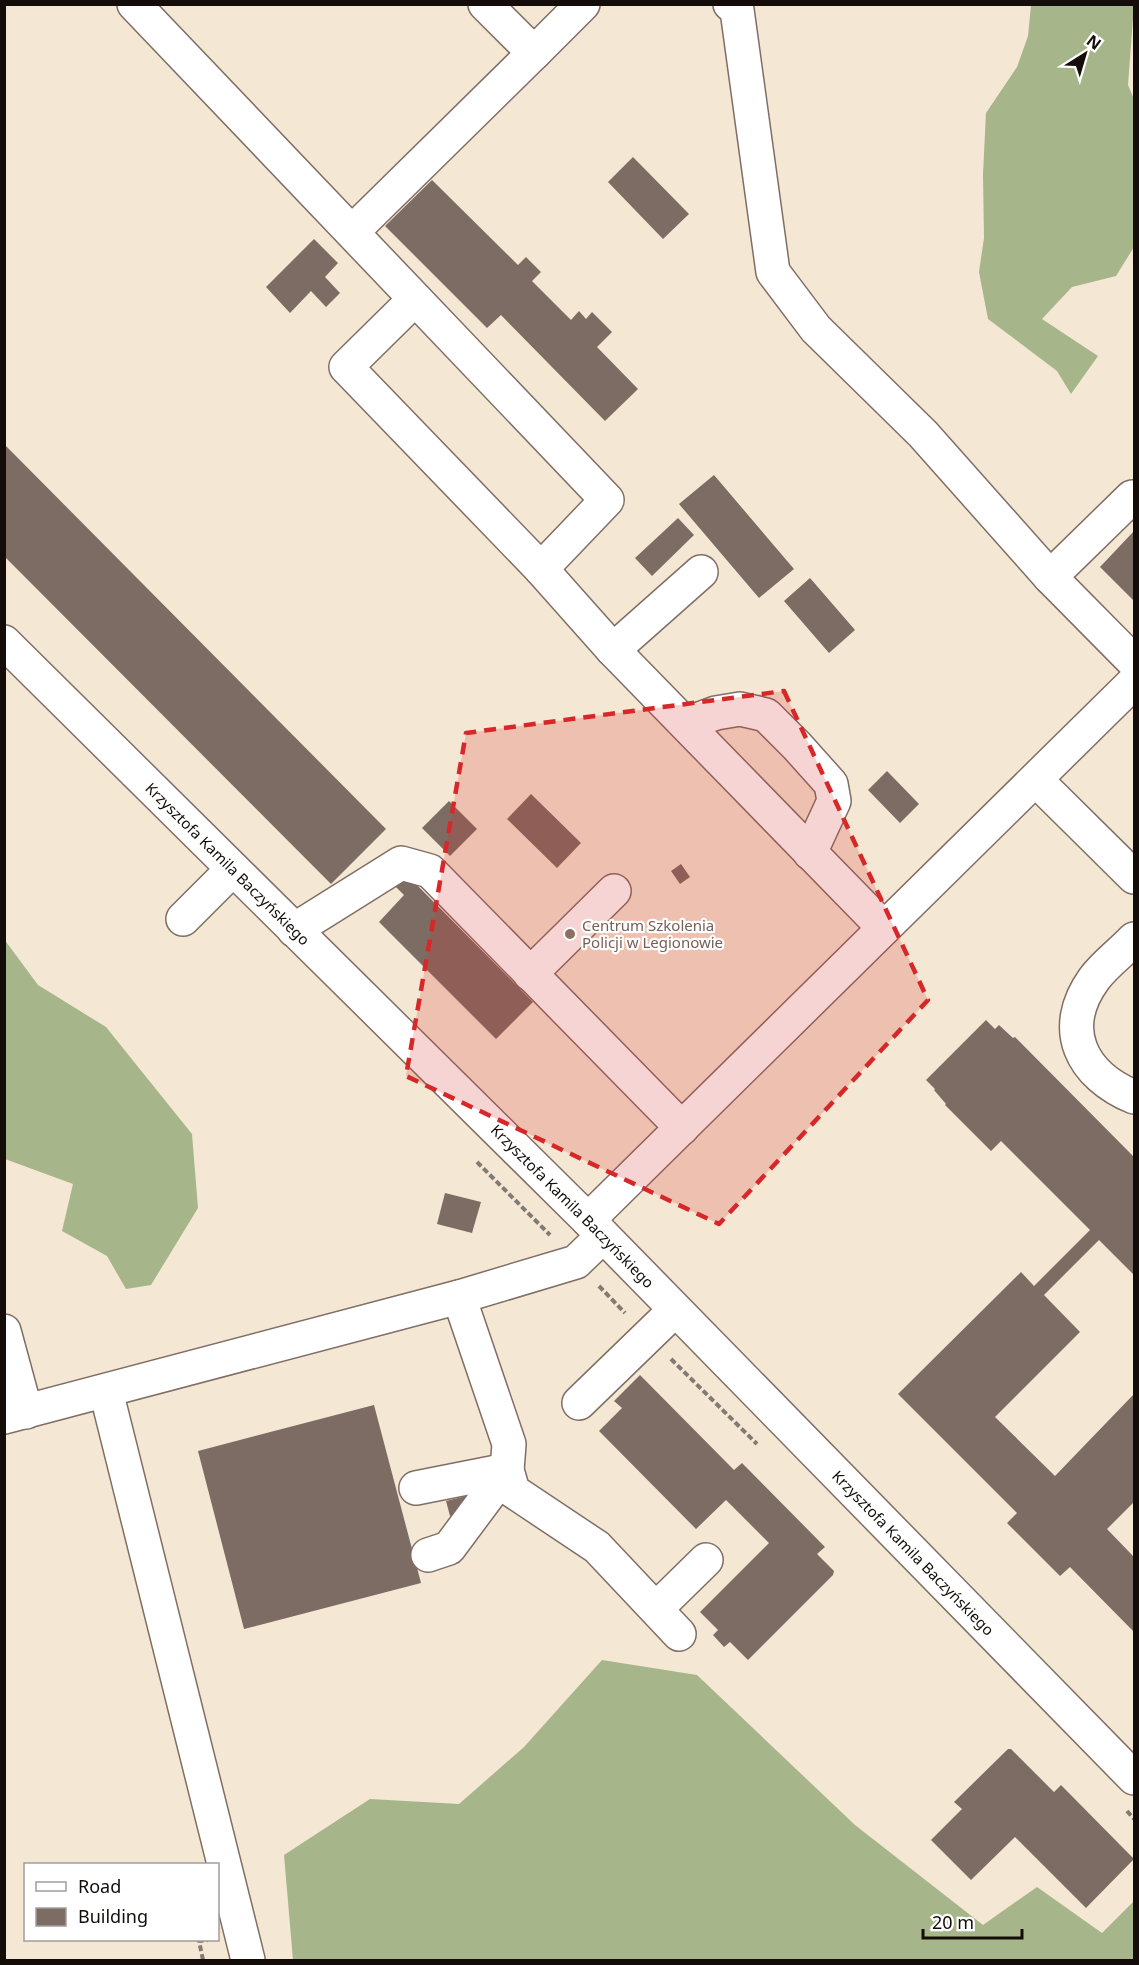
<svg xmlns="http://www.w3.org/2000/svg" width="1139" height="1965" font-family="'Noto Sans',sans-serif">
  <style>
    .education { fill: #f4e7d3; fill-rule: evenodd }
    .forest { fill: #a6b68a }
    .building { fill: #7d6c63 }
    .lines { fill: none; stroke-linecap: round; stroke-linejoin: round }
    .minor-casing { stroke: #806e66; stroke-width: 36 }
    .path { stroke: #837a75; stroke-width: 4; stroke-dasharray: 6 3; stroke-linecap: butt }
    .minor { stroke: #fff; stroke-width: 33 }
    .marked { fill: #d62828; fill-opacity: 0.2; stroke: #d62828; stroke-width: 4.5; stroke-dasharray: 12 8; stroke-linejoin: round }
    .education-dot { fill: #8d6e63; stroke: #fff; stroke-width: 2 }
    .labels { text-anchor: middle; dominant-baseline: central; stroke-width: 4.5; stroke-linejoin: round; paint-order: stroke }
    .street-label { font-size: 15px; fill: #130c09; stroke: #fff }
    .education-label { font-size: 15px; fill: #785e54; stroke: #fff; text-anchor: start }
  </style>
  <rect width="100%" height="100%" fill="#fcf0ea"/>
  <path class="education" d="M5,5h1129v1955h-1129zM26,1864h192v76h-192z"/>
  <path class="forest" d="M1031,5h103l-6,80 6,14v148l-18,29 -44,11 -30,32 56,37 -27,38 -14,-23 -69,-52 -9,-47 5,-34 -1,-64 3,-61 31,-46 11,-31z
    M4,939l34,46 68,42 86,107 6,74 -47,77 -25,4 -19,-33 -45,-25 11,-47 -68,-25z
    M602,1660l95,15 158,150 128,100 54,-38 65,46 32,-32v59h-841l-9,-105 86,-56 89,5 65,-57z"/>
  <path class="building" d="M633,157l56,57 -26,25 -55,-57z
    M432,180l86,85 8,-8 15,15 -9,9 39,39 8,-9 7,8 6,-7 20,20 -15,15 41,42 -33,32 -104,-106 -14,13 -102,-102z
    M314,239l24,24 -13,14 15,16 -14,14 -15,-16 -21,22 -24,-26z
    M4,444l382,385 -55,55 -327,-328z
    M714,475l80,94 -35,29 -80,-94z
    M678,518l16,17 -42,41 -17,-18z
    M1134,531v70l-34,-34z
    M810,578l45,52 -26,23 -45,-52z
    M887,771l32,33 -19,19 -32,-33z
    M531,794l50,49 -24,25 -50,-49z
    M449,801l28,28 -27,27 -28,-28z
    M681,864l9,13 -10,7 -9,-13z
    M405,873l128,129 -37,37 -117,-117 25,-27 -10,-10z
    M986,1020l9,9 4,-4 14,13 2,-1 119,120v118l-35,-35 -55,55 36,37 -85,85 60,59 79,-82v108l-27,27 27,28v75l-64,-65 -10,9 -53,-53 10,-10 -119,-119 123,-122 13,14 56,-56 -89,-89 -10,10 -46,-46 1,-1 -12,-14 1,-1 -9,-9z
    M445,1193l36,9 -9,31 -35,-9z
    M640,1375l94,95 8,-7 83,84 -8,7 17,17 -1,4 -85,85 -18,-18 -6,5 -11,-12 5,-5 -18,-18 69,-69 -43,-43 -30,29 -97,-98 23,-23 -8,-7z
    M374,1405l47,178 -177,46 -46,-178z
    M483,1492l-15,19 -18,5 -4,-15z
    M1008,1749h3l43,43 7,-7 73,74 -48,49 -71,-71 -44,43 -40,-40 31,-31 -8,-7z"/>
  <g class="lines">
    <defs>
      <g id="minor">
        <path d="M134,4l473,496 -66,69 72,81 271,278"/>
        <path d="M730,4l7,6 36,262 43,57 107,105 127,143 84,85"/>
        <path d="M534,53l49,-49"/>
        <path d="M352,232l182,-179 -49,-49"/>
        <path d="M415,299l-69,68 195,202"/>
        <path d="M1050,577l82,-80 2,1"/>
        <path id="s1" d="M4,642l584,578 546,558"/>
        <path d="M613,650l88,-78"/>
        <path d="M686,724l30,-11 24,-4 26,6 31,31 34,38 3,17 -24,52"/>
        <path d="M1036,780l98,97"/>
        <path d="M183,919l50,-50"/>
        <path d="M294,930l107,-67 29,8 252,257"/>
        <path d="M1134,939c-12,13 -29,25 -40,40 -36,50 -13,96 40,118"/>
        <path d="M530,974l84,-83"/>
        <path d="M588,1220l546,-538"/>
        <path d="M459,1297l50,147 -2,26 6,21 84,56 82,87"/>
        <path d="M4,1331l22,81"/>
        <path d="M106,1391l142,569"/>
        <path d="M579,1403l96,-93"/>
        <path d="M4,1417l455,-120 117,-35 27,-26"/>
        <path d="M416,1488l91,-18 -58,78 -21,7"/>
        <path d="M656,1609l50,-49"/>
      </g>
    </defs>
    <use href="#minor" class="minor-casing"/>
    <path class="path" d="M477,1162l73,73
      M599,1286l26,27
      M671,1359l86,85
      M1127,1811l7,8
      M203,1960l-4,-19 9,-1"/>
    <use href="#minor" class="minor"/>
  </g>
  <path class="marked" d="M784,691l144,309 -209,224 -313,-148 60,-343z"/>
  <circle class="education-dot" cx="570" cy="934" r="6"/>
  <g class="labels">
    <g class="street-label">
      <text stroke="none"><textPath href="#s1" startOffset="315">Krzysztofa Kamila Baczyńskiego</textPath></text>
      <text stroke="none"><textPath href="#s1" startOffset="801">Krzysztofa Kamila Baczyńskiego</textPath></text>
      <text stroke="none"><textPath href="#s1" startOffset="1287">Krzysztofa Kamila Baczyńskiego</textPath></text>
    </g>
    <g class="education-label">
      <text x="582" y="925">Centrum Szkolenia<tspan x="582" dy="17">Policji w Legionowie</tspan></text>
    </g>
  </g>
  <rect width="1139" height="1965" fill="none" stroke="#130c09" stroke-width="12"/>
  <rect x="24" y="1863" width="195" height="78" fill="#ffffff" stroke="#a19e9d" stroke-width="1.5"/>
  <rect x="36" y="1882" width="30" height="9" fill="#ffffff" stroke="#a19e9d" stroke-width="1.5"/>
  <text x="78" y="1893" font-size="18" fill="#130c09">Road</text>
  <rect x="36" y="1908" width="30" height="18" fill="#7d6c63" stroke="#a19e9d" stroke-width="1.5"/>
  <text x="78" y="1923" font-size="18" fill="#130c09">Building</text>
  <g transform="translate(1085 54) rotate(37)" stroke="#ffffff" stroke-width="4.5" paint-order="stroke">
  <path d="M0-4.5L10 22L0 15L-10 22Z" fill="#130c09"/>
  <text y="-9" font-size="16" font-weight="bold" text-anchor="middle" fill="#130c09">N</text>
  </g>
  <path d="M923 1929v9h99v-9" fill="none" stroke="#130c09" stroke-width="3"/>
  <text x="932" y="1929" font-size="18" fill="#130c09" stroke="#ffffff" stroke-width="4.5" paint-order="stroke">20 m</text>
</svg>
